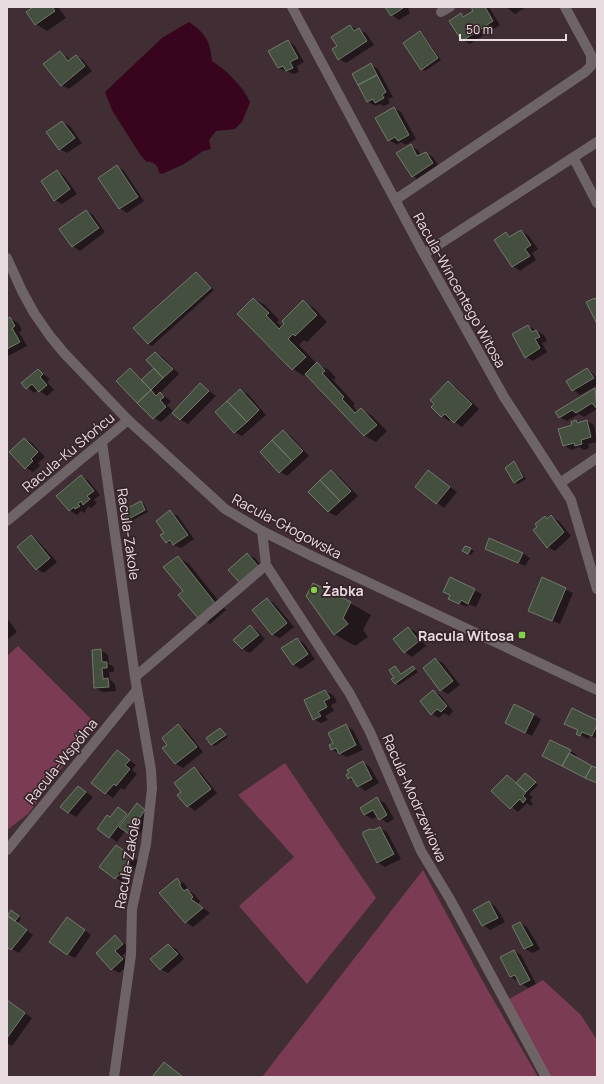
<svg xmlns="http://www.w3.org/2000/svg" width="604" height="1084" font-family="Manrope,sans-serif">
  <style>
    .green { fill: #7b3b55 }
    .water { fill: #38041e }
    .shadow { fill: #0007 }
    .building { fill: #454f3f; stroke: #707b6a }
    .lines { fill: none; stroke-linecap: round; stroke-linejoin: round }
    .minor { stroke: #6e6467; stroke-width: 10 }
    .tertiary { stroke: #6e6467; stroke-width: 10 }
    .poi-dot { fill: #84d04e; stroke: #36242a; stroke-width: 1.5 }
    .labels { text-anchor: middle; dominant-baseline: central; stroke-width: 3.5; stroke-linejoin: round; paint-order: stroke }
    .street-label { font-size: 14px; fill: #e9dce0; stroke: #36242a }
    .poi-label { font-size: 14px; font-weight: bold; fill: #e9dce0; stroke: #36242a; text-anchor: start }
  </style>
  <rect width="100%" height="100%" fill="#402e34"/>
  <path class="green" d="M18,646l77,77 -67,91 -21,16v-174z
    M285,763l91,135 -69,86 -68,-78 55,-49 -56,-62z
    M423,870l59,110 56,97h-276z
    M543,980l38,35 16,25v37h-49l-44,-75z"/>
  <path class="water" d="M189,22c17,12 21,19 23,39 15,10 30,24 38,41l-8,20 -7,7 -19,2 -7,9 2,9 -8,2 -19,13 -22,10 -3,-1c0,-7 -6,-12 -12,-11l-6,-6 -29,-46 -7,-18 57,-54z"/>
  <path class="shadow" d="M34,7h24l8,11 -19,13 -11,-7z
    M386,7h25l-3,2 2,4 -11,7 -7,-5z
    M472,7h17l11,18 -30,19 -7,-4 -2,-26 5,3 9,-6z
    M506,7h20l-11,7z
    M350,26l16,7 8,12 -28,18 -7,-4 -1,-13z
    M420,32l3,2 18,26 -16,11 -3,-2z
    M288,41l7,5 9,16 -7,4 2,6 -5,2 -16,-6z
    M60,52l11,8 5,-4 7,4 9,11 -23,18 -8,-4z
    M371,65l7,4 15,28 -5,2 2,4 -6,3 -5,-2 -3,2 -8,-4 -15,-28z
    M394,108l7,4 15,27 -10,6 -5,-3 -4,3 -8,-5 -12,-22z
    M62,122l8,4 12,17 -15,10 -7,-4z
    M411,146l7,4 3,5 5,-2 7,4 7,11 -20,13 -7,-5z
    M117,166l7,5 20,30 -17,12 -7,-5z
    M57,171l7,5 13,18 -15,10 -7,-4z
    M86,211l7,4 12,17 -25,19 -7,-5z
    M521,231l7,4 10,14 -6,4 4,7 -16,11 -7,-5 -7,-32 6,3z
    M196,273l18,17 -62,56 -3,-2 -14,-16z
    M254,299l11,6 14,15 -2,2 5,5 21,-25 11,6 13,14 -20,20 -3,-2 -5,5 18,19 12,6 7,8 -3,2 22,24 -2,2 5,6 3,-3 11,7 15,15 -11,11 -11,-6 -59,-62 -2,2 -11,-7z
    M10,318l8,5 4,7 -3,2 8,14 -19,10 -1,-36z
    M528,326l16,9 3,6 -5,2 5,9 -14,9 -7,-4z
    M155,353l8,4 16,17 -19,19 11,8 -4,4 7,7 26,-28 16,12 -28,28 -7,-4 -8,-9 -12,11 -7,-4 -36,-37 12,-12 13,11 12,-12z
    M587,369l10,8v8l-17,10 -7,-5 -6,-9z
    M38,370l12,9 -3,3 7,8 -7,6 -9,-6 -4,3 -11,-10z
    M448,383l8,4 23,22 -17,18 -11,-8 -2,2 -7,-5z
    M595,389l2,1v19l-13,8 -5,-3 -12,7 -8,-4 -2,-4z
    M240,390l8,4 18,21 -24,21 -7,-4z
    M576,421l4,2 7,-2 7,4 3,17 -9,2 1,4 -5,2 -5,-3 -8,3 -7,-5z
    M283,431l8,5 18,20 -22,20 -7,-4z
    M24,439l8,4 13,14 -7,6 2,3 -7,6 -7,-4z
    M514,463l3,2 9,14 -8,5 -4,-2z
    M331,471l8,5 19,20 -22,20 -8,-4z
    M429,471l28,21 -13,16 -28,-21z
    M81,476l8,5 11,14 -6,5 3,3 -6,5 -3,-2 -4,7 -3,-2 -4,4 -8,-5z
    M141,502l3,2 4,8 -17,9 -4,-2z
    M170,512l8,4 16,23 -13,9 -14,-6 -1,-9z
    M551,517l8,4 12,15 -16,15 -7,-4 -3,-29 3,1z
    M31,536l7,5 19,21 -13,11 -7,-4z
    M466,547l8,4 -3,4 -8,-4z
    M486,548l37,5 7,5 -5,8z
    M247,554l8,4 10,12 -24,12z
    M178,557l11,7 37,46 -16,14 -12,-7 -14,-26z
    M543,579l30,14 -13,31 -24,-10z
    M474,590l8,4 -6,13 -8,-3 -1,3 -10,-4z
    M267,599l7,4 20,24 -14,11 -8,-4z
    M350,603l21,12 -8,15 5,7 -13,9 -21,-12z
    M7,618l10,14 -10,8z
    M250,627l8,4 7,8 -15,14 -8,-4z
    M408,628l8,4 10,14 -14,11 -7,-5z
    M297,639l7,4 11,16 -14,10 -7,-4 -12,-16z
    M101,650l7,5 1,9 5,3v5h-5l1,8 5,4 1,7 -13,1 -8,-4z
    M435,659l8,4 17,22 -12,9 -7,-4z
    M395,667l8,7 10,-7 5,5 -19,13 -4,-2z
    M325,691l8,4 4,7 -6,3 3,6 -9,5 3,4 -7,3 -7,-4 -9,-18z
    M433,691l7,4 13,16 -4,5 -5,-3 -5,5 -7,-4z
    M534,715l7,4 -9,17 -18,-9z
    M597,721v18l-7,-4 -2,4 -11,-6 1,-3 -5,-2z
    M178,725l8,5 17,22 -20,16 -7,-4 -12,-15 5,-4z
    M346,726l7,4 10,20 -16,7 -15,-7 -2,-5 5,-2z
    M220,729l8,8 -13,9 -3,-2z
    M117,751l19,14 -4,5 5,4 -13,16 -3,-2 -8,10 -21,-15z
    M570,751l7,4 -1,3 21,11v13l-47,-22z
    M363,762l7,5 9,16 -14,8 -16,-13z
    M194,769l7,4 16,20 -22,18 -7,-5 -9,-11 4,-3z
    M526,774l12,11 -9,9 4,3 -3,3 3,4 -2,2 -4,-3 -9,9 -25,-21 14,-15 10,7z
    M79,787l14,10 -17,20 -8,-5z
    M377,799l8,4 9,16 -7,4 -9,-7 -5,3 -8,-4 -4,-7z
    M138,805l14,10 -15,23 -11,-8 -9,12 -19,-13 13,-11 7,-10 11,8z
    M380,828l7,4 14,27 -16,8 -7,-4z
    M116,846l23,15 -11,18 -2,-1 -3,4 -7,-4z
    M177,879l7,4 3,4v3l7,4 6,7 -2,3 1,1 11,8 -17,14 -7,-5 -26,-29z
    M489,902l7,5 9,15 -15,8 -7,-5z
    M15,914l6,4 -3,5 15,12 -14,18 -12,-7v-31z
    M74,922l17,13 -16,23 -8,-4z
    M520,923l7,4 13,22 -7,4 -8,-4 -12,-22z
    M115,936l15,12 -8,8 8,8 -11,9 -7,-4z
    M168,945l8,4 8,10 -16,14 -8,-4z
    M514,951l7,4 15,29 -8,4 -17,-11 -10,-19z
    M7,1001l25,17 -20,28 -5,-3z"/>
  <path class="building" d="M33,7h19l3,4 -20,14 -9,-13z
    M385,7h17l1,1 -12,8z
    M471,7h14l8,14 -31,20 -13,-20 12,-8 2,4 10,-6z
    M350,25l4,6 5,-3 8,13 -29,19 -6,-11 5,-3 -6,-9z
    M420,31l18,27 -17,12 -18,-27z
    M288,40l10,18 -8,4 3,6 -7,3 -3,-5 -5,2 -10,-17z
    M60,51l8,10 8,-6 9,11 -24,20 -18,-22z
    M371,63l6,12 -19,10 -6,-11z
    M377,75l9,17 -4,3 2,3 -9,5 -2,-4 -6,3 -9,-17z
    M394,107l15,28 -11,6 -3,-4 -7,4 -13,-23z
    M62,121l13,17 -16,12 -13,-18z
    M411,144l6,12 9,-4 7,11 -21,14 -16,-24z
    M117,165l21,32 -19,12 -21,-31z
    M57,170l13,19 -16,12 -13,-20z
    M86,210l13,18 -27,19 -13,-18z
    M521,230l10,15 -6,4 5,7 -18,11 -18,-27 12,-8 3,5z
    M196,272l15,16 -63,56 -15,-16z
    M253,298l16,15 -3,2 13,14 5,-5 -2,-3 21,-21 14,15 -22,21 -2,-2 -5,5 18,18 -14,13 -55,-56z
    M595,298l2,4v22l-11,-22z
    M10,317l5,9 -3,2 8,14 -13,7v-30z
    M528,325l4,7 4,-2 4,7 -5,2 5,9 -15,10 -13,-24z
    M155,352l18,17 -10,9 -17,-18z
    M317,362l8,9 -3,2 22,24 -2,2 13,14 6,-5 16,17 -13,11 -59,-62z
    M130,368l21,22 -14,13 -21,-22z
    M154,368l9,10 -12,12 -10,-10z
    M587,368l7,10 -22,13 -6,-10z
    M38,369l5,5 -3,3 7,8 -8,7 -7,-8 -6,5 -5,-6z
    M448,381l24,23 -18,19 -9,-9 -4,3 -10,-10 3,-3 -4,-4z
    M200,383l9,8 -29,29 -8,-7z
    M595,388l2,21 -5,-6 -16,10 -4,-3 -13,8 -4,-6z
    M240,389l19,21 -12,12 -20,-21z
    M151,390l5,6 4,-4 4,5 -4,3 6,7 -13,12 -16,-16z
    M227,401l20,21 -13,11 -19,-21z
    M576,420l1,3 10,-3 4,17 -10,3 1,4 -7,2 -1,-3 -11,3 -5,-17 14,-4 -1,-3z
    M283,430l20,21 -11,10 -20,-21z
    M24,438l14,14 -7,7 2,2 -8,8 -16,-17z
    M272,440l20,21 -13,12 -19,-21z
    M514,461l9,16 -9,6 -9,-15z
    M331,470l20,21 -11,10 -20,-21z
    M428,470l22,17 -14,17 -21,-17z
    M81,475l13,16 -7,5 3,3 -7,6 -2,-4 -3,3 2,2 -5,3 -1,-2 -5,4 -13,-15z
    M320,480l20,21 -12,11 -20,-20z
    M141,501l4,9 -18,10 -5,-9z
    M170,510l18,25 -15,10 -3,-5 -4,3 -6,-8 4,-2 -8,-12z
    M551,515l13,17 -17,16 -14,-18 4,-3 -2,-3 10,-8 2,3z
    M31,535l19,23 -14,12 -19,-23z
    M489,538l34,15 -5,10 -33,-14z
    M465,546l6,2 -3,6 -6,-3z
    M247,553l11,13 -18,17 -12,-13z
    M178,556l37,47 -17,15 -20,-23 5,-4 -20,-24z
    M450,577l25,12 -7,15 -7,-4 -2,4 -11,-5 2,-4 -7,-3z
    M542,577l24,11 -14,33 -24,-10z
    M313,583l38,19 -8,16 5,6 -14,11 -28,-39z
    M267,598l20,25 -15,12 -20,-25z
    M250,625l9,10 -17,14 -9,-9z
    M408,627l11,14 -15,12 -11,-14z
    M297,638l11,16 -15,11 -12,-17z
    M101,649l1,13h5v6h-5l1,11 5,-1 1,9 -15,1 -2,-38z
    M435,658l18,23 -13,10 -17,-23z
    M395,666l6,8 12,-8 2,3 -20,15 -4,-5 3,-1 -5,-8z
    M325,690l5,8 -6,3 3,6 -9,5 3,4 -8,4 -9,-20z
    M433,690l14,16 -6,6 -4,-3 -6,6 -11,-14z
    M514,704l20,10 -9,19 -20,-10z
    M572,708l25,12v5l-5,11 -10,-4 -2,4 -4,-2 2,-4 -14,-6z
    M178,724l19,23 -22,17 -13,-16 5,-3 -5,-7z
    M346,724l10,21 -17,9 -3,-6 -5,2 -2,-5 4,-2 -5,-10z
    M220,728l6,7 -15,10 -5,-7z
    M550,740l21,10 -9,16 -20,-10z
    M117,750l13,10 -5,5 5,4 -14,17 -2,-2 -9,10 -14,-11z
    M569,753l23,13 -7,12 -23,-12z
    M363,761l9,18 -15,8 -6,-10 -3,2 -2,-4 3,-2 -2,-3z
    M592,766l5,2v15l-12,-5z
    M194,767l17,22 -24,18 -10,-12 4,-3 -7,-9z
    M525,773l11,9 -10,10 -10,-9z
    M507,775l19,17 -3,4 3,3 -3,4 -3,-4 -10,10 -19,-18z
    M78,786l8,6 -18,21 -8,-6z
    M377,797l10,18 -8,5 -6,-10 -9,5 -4,-7z
    M137,803l8,7 -16,24 -10,-7z
    M118,807l9,7 -18,24 -12,-9 10,-14 3,2z
    M380,827l14,27 -17,9 -14,-28v-3l7,-3 3,1z
    M116,845l16,11 -12,20 -2,-1 -3,4 -16,-12z
    M177,878l3,4v4l4,5 3,-2 6,8 -2,2 12,9 -18,15 -26,-30z
    M489,901l9,17 -16,8 -9,-16z
    M11,910l8,6 -4,5 -8,-5z
    M7,915l20,15 -16,20 -4,-3z
    M67,917l18,13 -18,25 -18,-13z
    M520,922l13,23 -9,4 -12,-23z
    M115,935l8,9 -8,7 8,8 -12,11 -15,-17z
    M168,944l10,10 -18,16 -10,-11z
    M514,950l16,30 -10,5 -5,-10 -5,2 -10,-20z
    M7,1000l18,13 -18,25z
    M164,1062l19,15h-31z"/>
  <g class="lines">
    <path class="minor" d="M292,7l132,247 80,143 67,103 26,89
      M441,12l9,-5
      M574,159l23,44
      M395,200l190,-128 6,-6v-11l-26,-48
      M424,254l173,-112
      M102,442l33,235 16,93 1,18 -6,56 -14,65 -1,46 -17,122
      M560,483l37,-25
      M7,521l121,-101
      M262,531l4,34 84,129 20,38 51,119 30,50 95,176
      M135,677l131,-112
      M7,850l130,-160"/>
    <path class="tertiary" d="M7,258l15,33 12,22 16,23 14,17 64,67 97,89 37,22 50,25 285,134"/>
  </g>
  <g class="poi-dot">
    <circle cx="314" cy="590" r="4"/>
    <rect x="518" y="631" width="8" height="8" rx="2"/>
  </g>
  <g class="labels">
    <g class="street-label">
      <text transform="translate(460 290) rotate(61)">Racula-Wincentego Witosa</text>
      <text transform="translate(68 452) rotate(-40)">Racula-Ku Słońcu</text>
      <text transform="translate(287 526) rotate(28)">Racula-Głogowska</text>
      <text transform="translate(129 534) rotate(82)">Racula-Zakole</text>
      <text transform="translate(61 761) rotate(-51)">Racula-Wspólna</text>
      <text transform="translate(415 798) rotate(66)">Racula-Modrzewiowa</text>
      <text transform="translate(127 863) rotate(-80)">Racula-Zakole</text>
    </g>
    <g class="poi-label">
      <text x="322" y="590">Żabka</text>
      <text x="514" y="635" text-anchor="end">Racula Witosa</text>
    </g>
  </g>
  <rect width="604" height="1084" fill="none" stroke="#e9dce0" stroke-width="16"/>
  <path d="M460 34v6h106v-6" fill="none" stroke="#e9dce0" stroke-width="2"/>
  <text x="466" y="34" font-size="12" fill="#e9dce0" stroke="#36242a" stroke-width="3" paint-order="stroke">50 m</text>
</svg>
